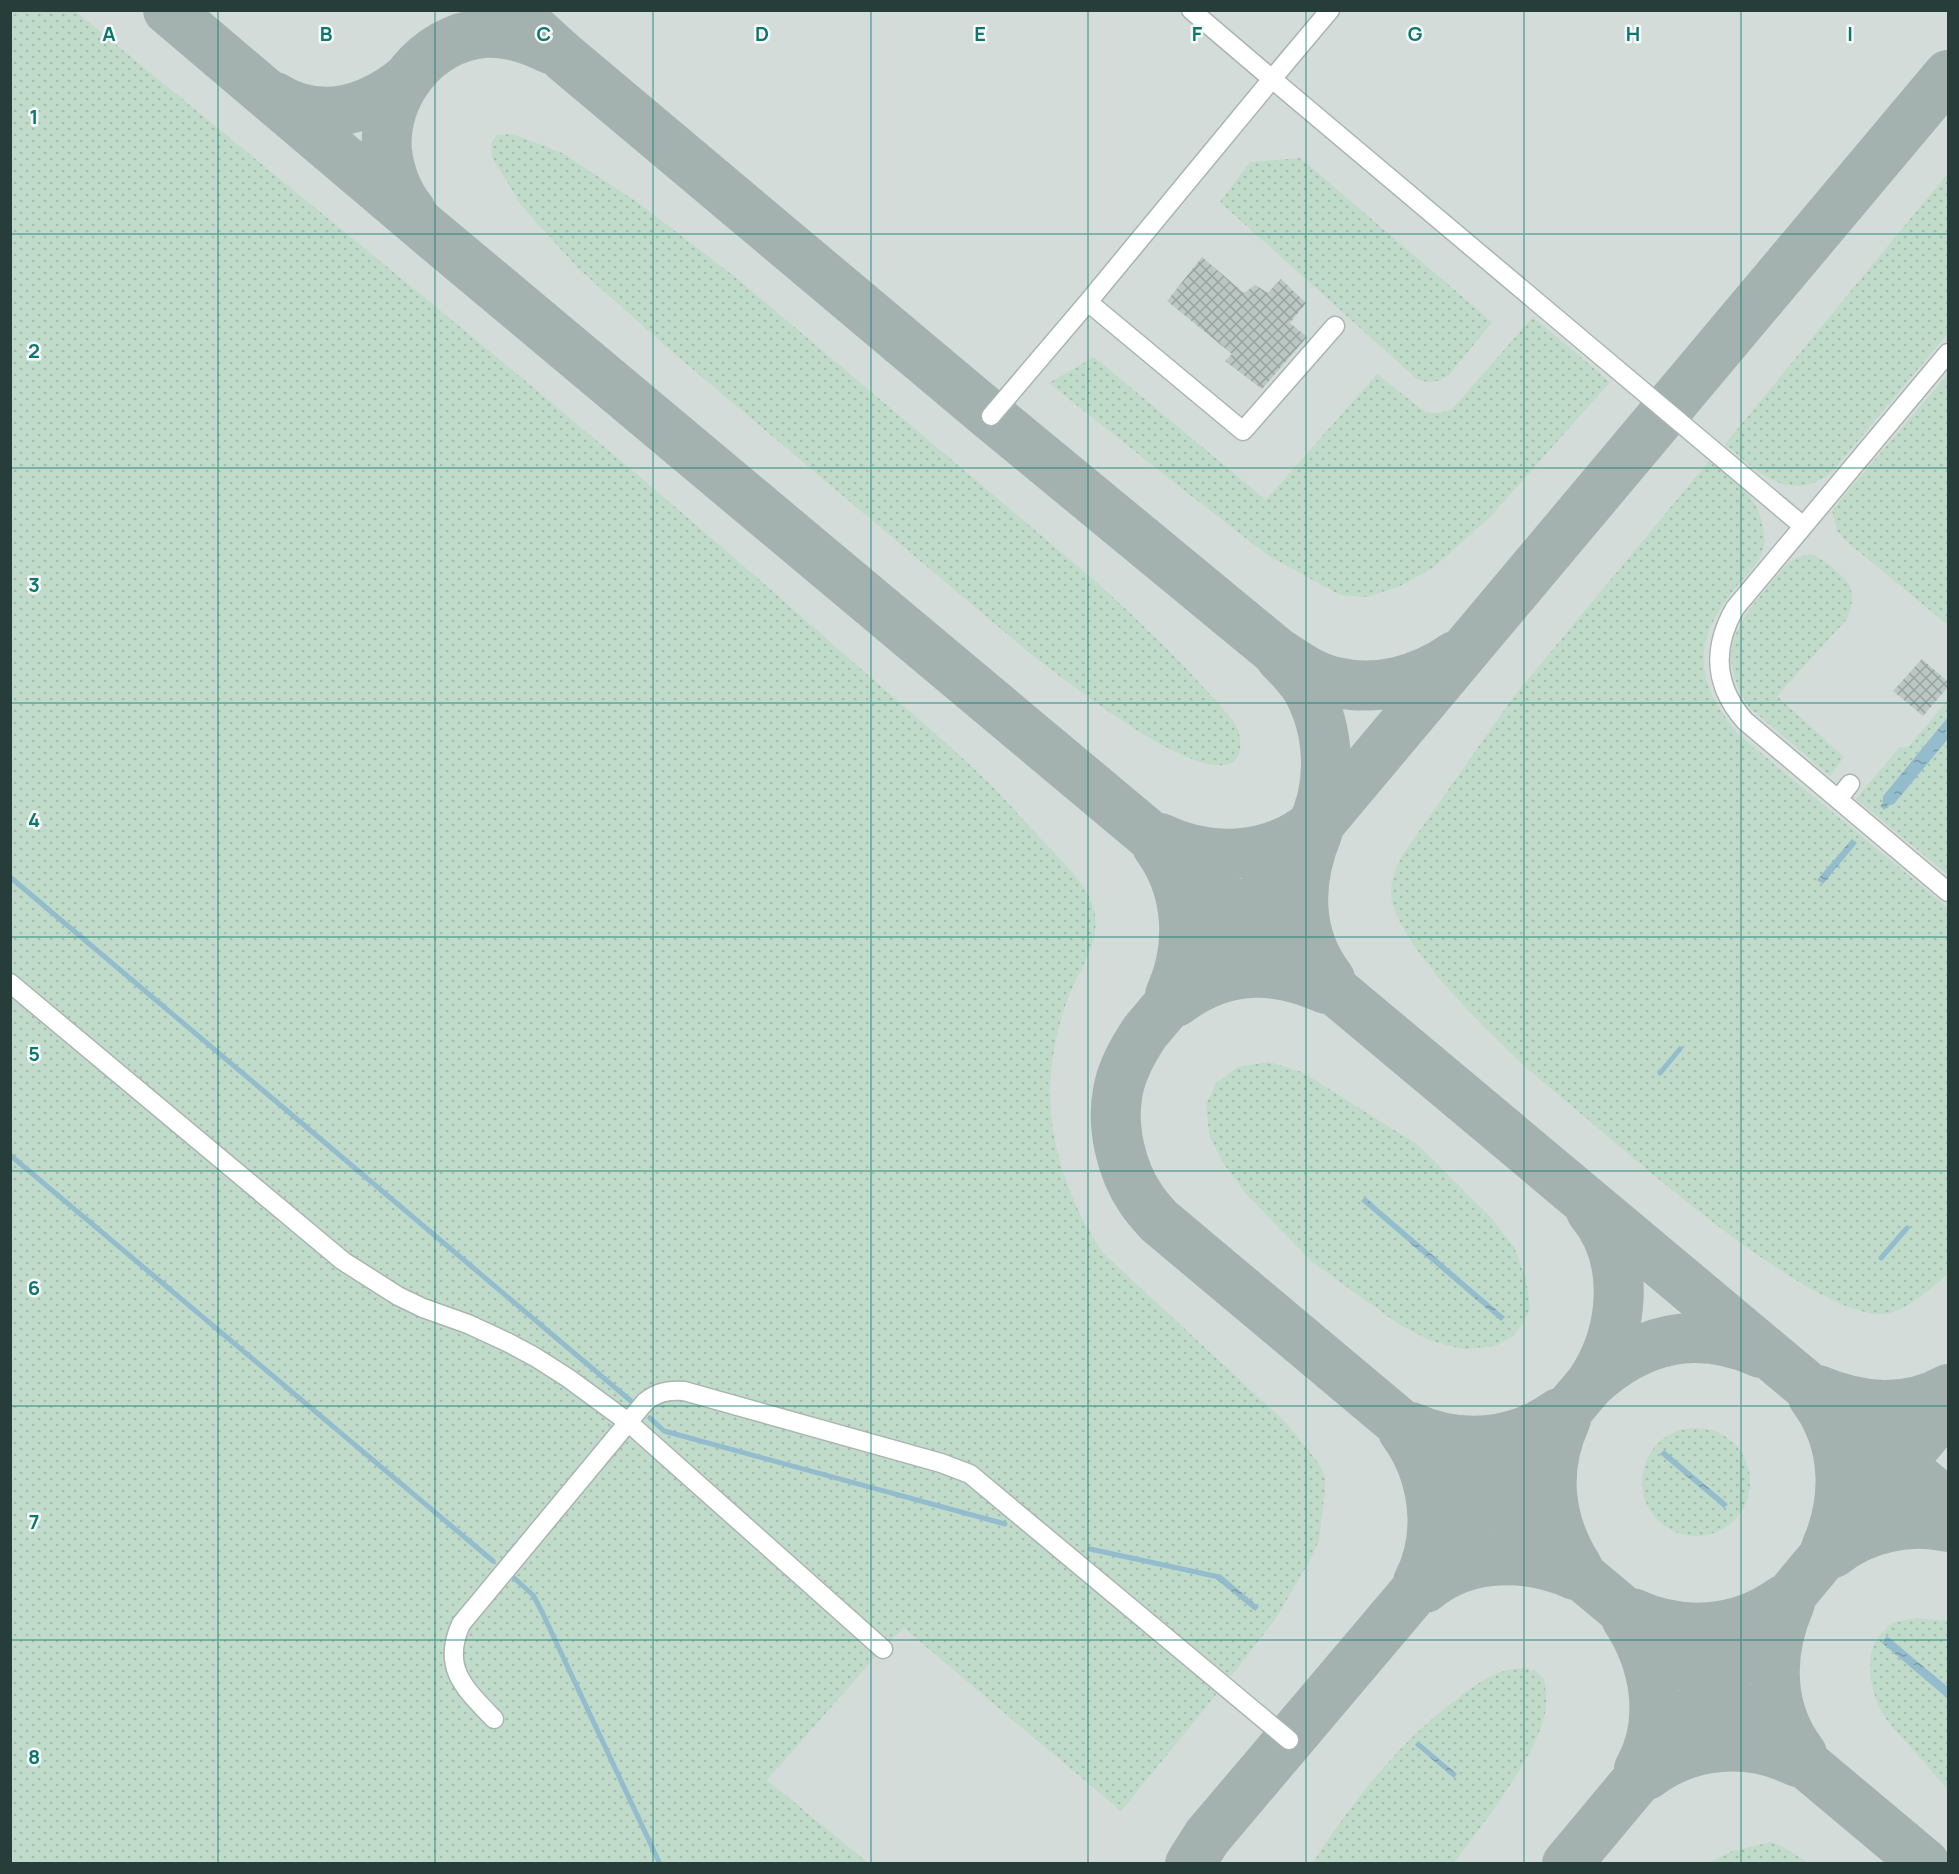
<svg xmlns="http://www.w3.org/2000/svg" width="1959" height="1874" font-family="Manrope,sans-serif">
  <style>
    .built { fill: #d3dcd9 }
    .grass { fill: url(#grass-dots) }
    .water { fill: url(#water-ripples) }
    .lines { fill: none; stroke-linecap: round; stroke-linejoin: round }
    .stream { stroke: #93bdcc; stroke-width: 5 }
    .taxiway { stroke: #a3b2af; stroke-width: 50 }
    .building { fill: url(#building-cross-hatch) }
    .minor-casing { stroke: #a8b5b1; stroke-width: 21 }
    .minor { stroke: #fff; stroke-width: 18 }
    .grid { fill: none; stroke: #0f766e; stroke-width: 1.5; stroke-opacity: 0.55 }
    .grid-label { font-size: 20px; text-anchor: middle; font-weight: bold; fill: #0f766e; stroke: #f5f9f8; stroke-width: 5; stroke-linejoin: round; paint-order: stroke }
  </style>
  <defs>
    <pattern id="grass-dots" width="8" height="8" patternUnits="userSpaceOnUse" patternTransform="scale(1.5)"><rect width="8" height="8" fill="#c0dbca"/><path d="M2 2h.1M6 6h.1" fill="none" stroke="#a5bdae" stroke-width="1.8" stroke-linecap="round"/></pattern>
    <pattern id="water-ripples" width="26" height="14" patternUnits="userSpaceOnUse" patternTransform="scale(1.5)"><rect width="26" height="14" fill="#93bdcc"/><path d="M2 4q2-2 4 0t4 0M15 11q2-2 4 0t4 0" fill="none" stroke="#789ba7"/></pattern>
    <pattern id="building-cross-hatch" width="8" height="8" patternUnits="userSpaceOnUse" patternTransform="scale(1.5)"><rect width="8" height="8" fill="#bbc7c3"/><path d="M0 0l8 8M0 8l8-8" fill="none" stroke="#98a39f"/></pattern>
  </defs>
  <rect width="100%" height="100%" fill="#e5edea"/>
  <path class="built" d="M11,11h1937v1852l-1937,1z"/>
  <path class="grass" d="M11,11h64c258,213 521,422 771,645 48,42 97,83 143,127 16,16 31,34 47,51 17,18 38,37 51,59 19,35 3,58 -12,89 -9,18 -15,38 -19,58 -17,75 5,151 47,213l185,172 31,39 6,12v13l-6,52 -10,21 -33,56 -48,62 -279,-223 -262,-75c-25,-1 -41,4 -56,24l-9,2 -157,-92 -69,-30 -28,-18 -36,-26 -321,-269z
    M513,134l49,19 75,49 98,75 360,304c37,34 74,68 107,105 11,12 24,25 33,38 6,9 9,31 -2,38 -37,24 -175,-88 -207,-112l-356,-300 -92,-82 -57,-63 -29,-48 -1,-14 6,-8z
    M1300,158l192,164 -43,53c-11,8 -20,9 -32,4l-197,-177 30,-40z
    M1948,173v160l-117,140c-43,32 -74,-2 -106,-29z
    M1533,317l77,65 -120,135 -56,50 -34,19 -33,11 -27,-2 -71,-39 -93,-72 -127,-101 45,-26 172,143 111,-126 48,38c10,2 17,1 27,-3z
    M1948,374v251l-102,-84 -9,-10 -5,-21z
    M1709,461c15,13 38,27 47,45 5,11 10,27 8,40 -3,16 -18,29 -28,41 -44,54 -43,93 2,147l210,174v365c-14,14 -43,39 -64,41 -68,5 -248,-154 -304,-201 -24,-21 -50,-40 -72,-63 -38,-37 -89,-87 -112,-136 -10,-22 -3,-41 7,-60l112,-159z
    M1810,554c10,3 16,8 24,15 20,16 22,26 13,50l-70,77 67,61 -14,19 -81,-69c-42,-63 -1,-95 38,-143l9,-6z
    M1948,700v17l-65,78 5,11 6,-2 54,-65v136l-92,-76 43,-51 10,-2z
    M10,995l334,277c25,17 51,32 80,44 26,12 54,21 80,33 42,20 78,49 114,77l-166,197c-13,55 3,66 40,102l9,-9c-10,-12 -24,-22 -32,-35 -12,-21 -6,-45 6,-64l154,-182 248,220 -110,125 101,83h-857z
    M1269,1062l33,10 116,73 73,73 23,29 12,32 4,29 -7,16 -11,13 -17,9 -31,3 -33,-8 -31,-16 -88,-63 -65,-67 -24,-32 -14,-29 -3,-29 10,-22 22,-16z
    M676,1397l261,72 24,9 258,213 -98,120 -217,-183 -16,15 -245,-217c-1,-19 18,-24 33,-29z
    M1642 1482a54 54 0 1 1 108 0a54 54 0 1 1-108 0Z
    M1914,1618l34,3v66l-61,-51 -5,7 66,56v91c-14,-16 -28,-33 -43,-49 -7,-8 -15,-16 -21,-25 -15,-26 -24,-68 4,-89 7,-6 17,-7 26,-9z
    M1522,1668l13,2 9,9c1,9 3,18 2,27 -2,41 -67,123 -92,157l-142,1c41,-63 85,-120 145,-165 20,-15 39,-30 65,-31z
    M1772,1842l13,6 23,15h-100l24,-12z"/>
  <path class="water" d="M1948,717v22l-54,65 -6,2 -4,4 -4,-4 3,-3v-7z
    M1852,839l5,4 -34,41 -6,-4z
    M1365,1197l140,120 -4,4 -140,-120z
    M1664,1450l64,54 -4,4 -64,-54z
    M1220,1574l39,33 -4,4 -39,-32z
    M1887,1636l61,51v12l-66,-56z
    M1418,1741l39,33 -3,4 -39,-33z"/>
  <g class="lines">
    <path class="stream" d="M10,877l621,524
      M1660,1073l20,-24
      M10,1155l483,406
      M1881,1258l26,-30
      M650,1418l14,13 341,93
      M1090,1549l129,28 3,3
      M513,1577l20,18 9,17 118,252"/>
    <path class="taxiway" d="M168,10l258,219 1522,1275
      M512,10l53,48 426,358 286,236c18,12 36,25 58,30 41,10 86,-2 120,-26
      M275,97c46,28 94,13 133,-19
      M411,211c-14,-17 -21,-37 -24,-59 -5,-57 38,-113 97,-119 22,-2 46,6 66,16
      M1280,657c10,10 20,20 27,32 23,41 26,97 4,139
      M1318,831c-21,50 -22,104 12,148
      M1160,838c47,23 108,22 151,-12
      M1157,846c32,43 35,101 13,149
      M1176,1002c47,-36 97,-37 150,-13
      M1590,1384c51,-47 107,-59 171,-31
      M1818,1390c42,18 89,22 130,-1
      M1813,1397c33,44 35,101 13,151
      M1566,1419c-23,50 -18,102 12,149
      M1411,1427c49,22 104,18 148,-14
      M1403,1431c31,42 40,103 15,151
      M1833,1553c31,-25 76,-35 115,-26
      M1425,1588c42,-35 102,-34 150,-13
      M1790,1603c-22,50 -22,107 12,151
      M1632,1613c49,23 107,19 151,-13
      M1626,1618c29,44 40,103 13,151
      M1647,1775c43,-33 102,-37 150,-13
      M1190,1864l17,-27 383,-453c34,-50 42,-124 1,-173
      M1567,1864l381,-457
      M1925,1864l-766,-643c-6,-7 -13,-14 -18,-22 -20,-29 -30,-73 -23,-108 4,-22 15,-41 27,-59l803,-957"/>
  </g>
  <path class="building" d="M1202,257l42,36 11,-8 13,8 13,-14 25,24 -16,20 17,14 -45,52 -37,-28 7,-7 -65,-53z
    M1922,659l26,23v5l-25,29 -30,-25z"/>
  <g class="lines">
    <defs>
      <path id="minor" d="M1191,10l81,69 58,-69
        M1088,302l155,129 92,-105
        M1948,353l-213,255c-23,40 -21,78 10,113l203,171
        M991,416l97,-114 184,-223 531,447
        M1838,799l12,-15
        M10,983l333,278 55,35 25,12 45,16 39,18 28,15 33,21 60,44 255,227
        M494,1719c-29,-30 -53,-51 -33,-95l184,-222c12,-10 23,-12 39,-11l257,72 29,11 319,266"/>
    </defs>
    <use href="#minor" class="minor-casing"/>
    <use href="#minor" class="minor"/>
  </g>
  <path class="grid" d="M218,10v1854M435,10v1854M653,10v1854M871,10v1854M1088,10v1854M1306,10v1854M1524,10v1854M1741,10v1854M10,234h1938M10,468h1938M10,703h1938M10,937h1938M10,1171h1938M10,1406h1938M10,1640h1938"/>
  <g class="grid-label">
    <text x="109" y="41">A</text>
    <text x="326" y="41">B</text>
    <text x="544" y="41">C</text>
    <text x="762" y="41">D</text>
    <text x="980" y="41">E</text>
    <text x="1197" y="41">F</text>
    <text x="1415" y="41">G</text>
    <text x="1633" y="41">H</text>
    <text x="1850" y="41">I</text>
    <text x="34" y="124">1</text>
    <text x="34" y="358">2</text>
    <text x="34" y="592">3</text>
    <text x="34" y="827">4</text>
    <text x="34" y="1061">5</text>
    <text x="34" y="1295">6</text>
    <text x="34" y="1529">7</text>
    <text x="34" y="1764">8</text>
  </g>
  <rect width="1959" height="1874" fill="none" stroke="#263d39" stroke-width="24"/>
</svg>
